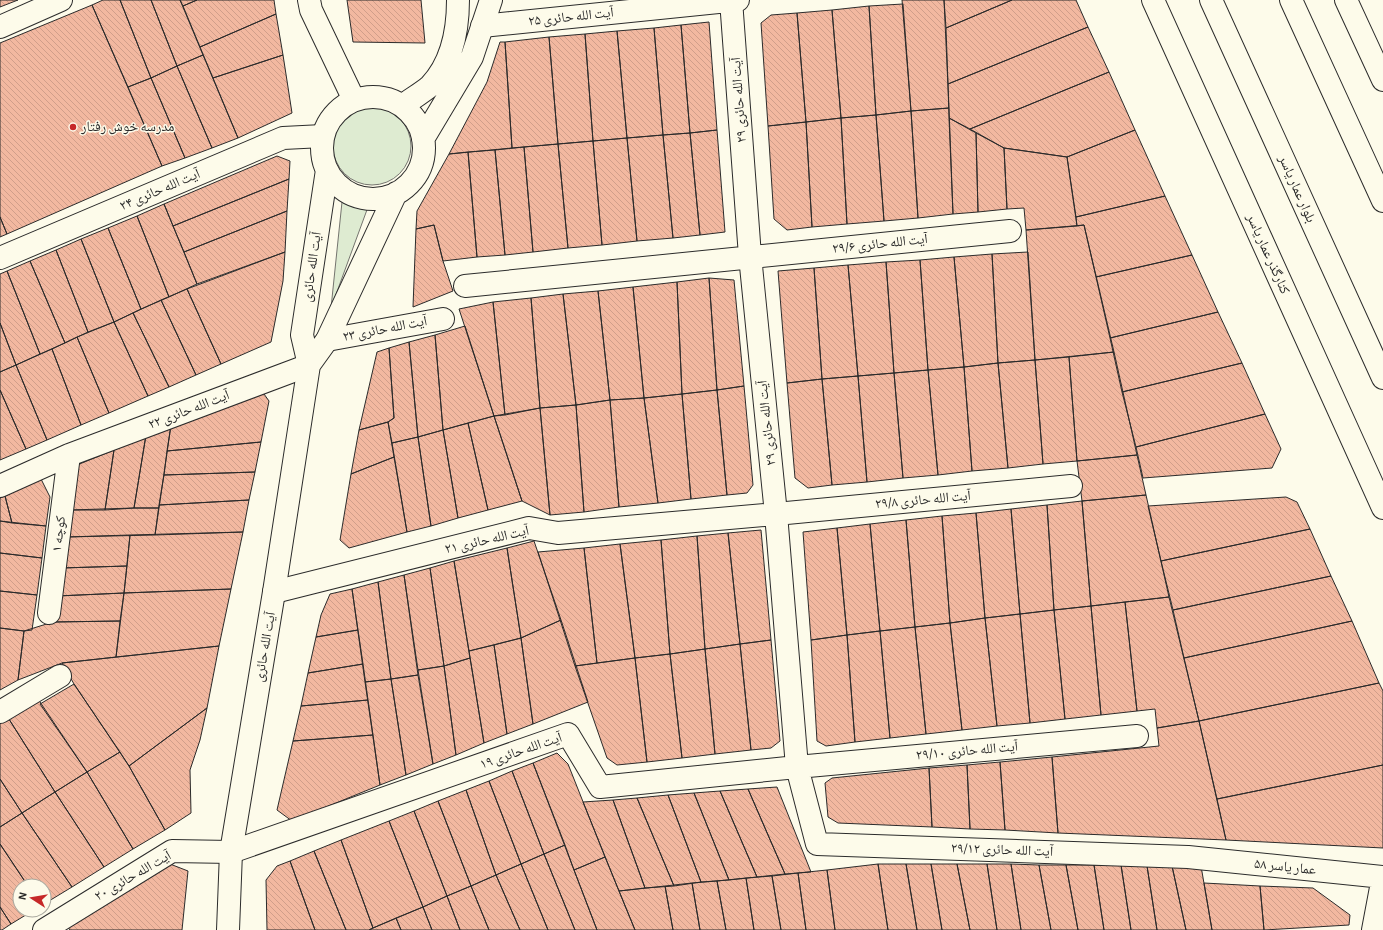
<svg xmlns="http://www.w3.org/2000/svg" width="1383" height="930" font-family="'Alegreya Sans','Noto Naskh Arabic',sans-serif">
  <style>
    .grass { fill: #deebd1; stroke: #74746e }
    .building { fill: url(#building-back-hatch); stroke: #2b2b2b }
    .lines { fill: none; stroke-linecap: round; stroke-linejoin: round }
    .street-casing { stroke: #2b2b2b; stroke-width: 24 }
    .secondary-casing { stroke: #2b2b2b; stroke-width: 24 }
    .primary-casing { stroke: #2b2b2b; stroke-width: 24 }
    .street { stroke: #fdfbea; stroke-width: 22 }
    .secondary { stroke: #fdfbea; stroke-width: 22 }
    .primary { stroke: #fdfbea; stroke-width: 22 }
    .poi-dot { fill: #c62828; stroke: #fdfbea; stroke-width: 1.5 }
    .labels { text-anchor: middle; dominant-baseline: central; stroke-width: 3; stroke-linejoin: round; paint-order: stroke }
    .street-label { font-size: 14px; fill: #2b2b2b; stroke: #fdfbea }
    .poi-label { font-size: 14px; fill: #2b2b2b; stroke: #fdfbea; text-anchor: start }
  </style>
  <defs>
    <pattern id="building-back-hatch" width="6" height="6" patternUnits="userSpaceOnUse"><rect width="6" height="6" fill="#f2b8a0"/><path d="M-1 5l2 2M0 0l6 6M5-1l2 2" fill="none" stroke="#d09e8a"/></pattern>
  </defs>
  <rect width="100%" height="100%" fill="#fdfbea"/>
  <path class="grass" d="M333 146a39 39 0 1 1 78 0a39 39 0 1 1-78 0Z
    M342,202l17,6 9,-1 -37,101z"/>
  <path class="building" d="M0,0h18l-18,7z
    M103,0h17l31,78 -23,9 -36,-82z
    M120,0h31l26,66 -26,12z
    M151,0h29l23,55 -26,11z
    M180,0h17l-14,6z
    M197,0h77l2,14 -76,33 -17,-41z
    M347,0h74l4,43 -72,-1z
    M902,0h42l5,108 -38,3z
    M944,0h68l-66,28z
    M1012,0h64l12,27 -140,57 -2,-56z
    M903,4l8,107 -35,4 -7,-109z
    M92,5l70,161 -155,68 -7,-17v-174z
    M869,6l7,109 -35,3 -9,-108z
    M832,10l9,108 -35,4 -9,-109z
    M797,13l9,109 -38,4 -7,-103 10,-8z
    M276,14l7,41 -70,23 -13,-31z
    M709,22l8,108 -27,3 -9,-108z
    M681,25l9,108 -27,2 -9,-107z
    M1088,27l21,45 -139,57 -21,-11 -1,-34z
    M654,28l9,107 -36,3 -10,-107z
    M617,31l10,107 -34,3 -8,-107z
    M585,34l8,107 -35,3 -9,-107z
    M549,37l9,107 -46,4 -7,-106z
    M500,42h5l7,106 -63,6 38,-72z
    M203,55l35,83 -26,10 -35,-82z
    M283,55l9,58 -54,25 -25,-60z
    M177,66l35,82 -27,10 -34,-80z
    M1109,72l26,58 -68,27 -63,-9 -34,-19z
    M151,78l34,80 -23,8 -34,-79z
    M949,108l4,106 -35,4 -7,-107z
    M911,111l7,107 -34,3 -8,-106z
    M876,115l8,106 -37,3 -6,-106z
    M841,118l6,106 -35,3 -6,-105z
    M949,118l27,15 2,79 -25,2z
    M806,122l6,105 -25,3 -13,-11 -6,-93z
    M717,130l8,102 -25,3 -10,-102z
    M1135,130l30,66 -89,21 -9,-60z
    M690,133l10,102 -27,3 -10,-103z
    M976,133l28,15 3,61 -29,3z
    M663,135l10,103 -36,3 -10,-103z
    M627,138l10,103 -35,4 -9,-104z
    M593,141l9,104 -34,3 -10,-104z
    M558,144l10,104 -35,4 -9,-105z
    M524,147l9,105 -28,3 -10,-105z
    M1004,148l63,9 10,69 -51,4 -2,-22 -17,1z
    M495,150l10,105 -28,2 -9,-105z
    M468,152l9,105 -34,4 -9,-36 -18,4 1,-18 32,-57z
    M277,156l13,5 -1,18 -116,47 -9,-22z
    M289,179l-2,32 -103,41 -11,-26z
    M1165,196l27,59 -96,22 -12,-52 -7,1 -1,-9z
    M164,204l33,80 -28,13 -32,-81z
    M287,211l-2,41 -88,32 -13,-32z
    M137,216l32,81 -28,12 -33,-81z
    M0,217l7,17 -7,3z
    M434,225l9,36 10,30 -40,16 3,-78z
    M1084,225l30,127 -79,8 -9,-130z
    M108,228l33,81 -27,13 -33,-83z
    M81,239l33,83 -26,10 -32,-82z
    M56,250l32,82 -23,11 -35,-82z
    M285,252l-2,29 -12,61 -50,22 -34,-75z
    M1028,252l7,108 -37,3 -6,-109z
    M992,254l6,109 -34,4 -10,-110z
    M1192,255l26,57 -108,26 -14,-61z
    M954,257l10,110 -36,3 -8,-110z
    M920,260l8,110 -34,3 -8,-111z
    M30,261l35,82 -25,11 -33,-83z
    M886,262l8,111 -36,3 -10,-111z
    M848,265l10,111 -36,3 -8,-111z
    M814,268l8,111 -35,4 -9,-112z
    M7,271l33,83 -24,11 -16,-42v-49z
    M709,278l25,2 10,106 -27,4z
    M709,278l8,112 -35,4 -5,-112z
    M677,282l5,112 -38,4 -11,-111z
    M633,287l11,111 -34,2 -12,-109z
    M187,289l34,75 -25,11 -35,-75z
    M598,291l12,109 -34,5 -13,-111z
    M563,294l13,111 -36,3 -9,-110z
    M531,298l9,110 -35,7 -12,-113z
    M161,300l35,75 -27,12 -36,-74z
    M493,302l12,113 -11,1 -35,-107z
    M1218,312l24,51 -120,29 -12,-54z
    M133,313l36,74 -21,9 -34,-74z
    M114,322l34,74 -39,17 -32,-76z
    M0,323l16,42 -16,7z
    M465,326l29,90 -51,14 -8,-95z
    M435,335l8,95 -25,7 -9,-95z
    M77,337l32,76 -28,12 -29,-76z
    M409,342l9,95 -26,6 -4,-21 6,-4 -5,-70z
    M389,348l5,70 -6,4 -29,8 18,-78z
    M52,349l29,76 -34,15 -31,-75z
    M1114,352l23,103 -60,6 -8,-104z
    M1069,357l8,104 -34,3 -8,-104z
    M1035,360l8,104 -35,4 -10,-105z
    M998,363l10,105 -36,3 -8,-104z
    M1242,363l23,51 -129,33 -14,-55z
    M16,365l31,75 -21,9 -26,-59v-18z
    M964,367l8,104 -34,4 -10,-105z
    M928,370l10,105 -35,3 -9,-105z
    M894,373l9,105 -36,4 -9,-106z
    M858,376l9,106 -35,3 -10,-106z
    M822,379l10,106 -24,3 -13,-10 -8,-95z
    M744,386l9,99 -6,8 -20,2 -10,-105z
    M259,387l10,14 -8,41 -94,9 4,-26z
    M0,390l26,59 -26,11z
    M717,390l10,105 -36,4 -9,-105z
    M682,394l9,105 -33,4 -14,-105z
    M644,398l14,105 -39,4 -9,-107z
    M610,400l9,107 -35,5 -8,-107z
    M576,405l8,107 -34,3 -10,-107z
    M540,408l10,107 -28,-14 -28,-85z
    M1265,414l16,35 -9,19 -129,10 -7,-31z
    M494,416l28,85 -34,9 -20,-87z
    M388,422l6,35 -43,17 8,-44z
    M468,423l20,87 -30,8 -15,-88z
    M171,425l-12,83h-25l12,-73z
    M443,430l15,88 -27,8 -13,-89z
    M146,435l-12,73 -29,2 9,-60z
    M418,437l13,89 -24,6 -15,-89z
    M261,442l-6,30 -91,3 3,-24z
    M114,450l-9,60h-35l7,-45z
    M1137,455l9,40 -64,6 -5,-40z
    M394,457l13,75 -58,16 -9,-8 11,-66z
    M255,472l-6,28 -90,5 5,-30z
    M41,479l9,18 -4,29 -34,-3 -7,-27z
    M1146,495l23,102 -78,9 -9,-105z
    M5,496l7,27 -12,-2v-23z
    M1286,497l11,5 13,27 -149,32 -13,-55z
    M249,500l-6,32 -88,3 4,-30z
    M1082,501l9,105 -37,4 -7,-105z
    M1047,505l7,105 -34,4 -9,-105z
    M134,508h25l-4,27 -89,2 4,-27z
    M1011,509l9,105 -35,4 -9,-105z
    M976,513l9,105 -35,5 -8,-107z
    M942,516l8,107 -35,4 -9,-107z
    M906,520l9,107 -35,4 -10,-107z
    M0,521l46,5 -4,32 -42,-5z
    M870,524l10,107 -33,4 -10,-107z
    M837,528l10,107 -36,5 -8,-108z
    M1310,529l21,47 -158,34 -12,-49z
    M761,530l10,110 -31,4 -12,-111z
    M243,532l-12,57 -107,4 6,-58z
    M728,533l12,111 -35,5 -8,-113z
    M130,535l-3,31 -66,2 5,-31z
    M697,536l8,113 -35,5 -9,-114z
    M661,540l9,114 -35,4 -15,-114z
    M534,541l27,79 -40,18 -14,-90z
    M620,544l15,114 -38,5 -13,-115z
    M507,548l14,90 -52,13 -15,-90z
    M584,548l13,115 -22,3 -37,-114z
    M0,553l42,5 -5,37 -37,-4z
    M454,561l16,97 -26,8 -14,-98z
    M127,566l-3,27 -67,3 4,-28z
    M430,568l14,98 -26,4 -14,-95z
    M404,575l14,100 -27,4 -13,-97z
    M1331,576l21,45 -168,37 -11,-48z
    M378,582l13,97 -26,3 -13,-93z
    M231,589l-12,57 -103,11 8,-64z
    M352,589l6,41 -42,7 5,-22 9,-21z
    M0,591l37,4 -5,35 -8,1 -24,-3z
    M124,593l-4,28 -67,1 4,-26z
    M1169,597l30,124 -42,7 -2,-19 -18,2 -12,-109z
    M1125,602l12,109 -36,4 -10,-109z
    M1091,606l10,109 -36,4 -11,-109z
    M1054,610l11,109 -35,4 -10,-109z
    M1020,614l10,109 -33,3 -12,-108z
    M985,618l12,108 -35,4 -12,-107z
    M561,620l27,82 -55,22 -12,-86z
    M120,621l-4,36 -54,6 -44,17 6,-49 29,-9z
    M1352,621l27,62 -180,38 -15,-63z
    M950,623l12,107 -36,4 -11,-107z
    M915,627l11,107 -36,4 -10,-107z
    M0,628l24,3 -6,49 -18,10z
    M358,630l5,34 -55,9 8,-36z
    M880,631l10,107 -35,4 -8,-107z
    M847,635l8,107 -29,4 -9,-5 -6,-101z
    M521,638l12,86 -26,10 -13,-89z
    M771,640l9,101 -9,7 -20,2 -11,-106z
    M740,644l11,106 -36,4 -10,-105z
    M494,645l13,89 -23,9 -15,-92z
    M219,646l-12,62 -78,58 -55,-82 -12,-21z
    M705,649l10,105 -33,4 -12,-104z
    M670,654l12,104 -35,4 -12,-104z
    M470,658l14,85 -28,12 -12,-89z
    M635,658l12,104 -30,3 -10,-7 -32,-92z
    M363,664l5,36 -67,6 7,-33z
    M444,666l12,89 -23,9 -15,-94z
    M418,675l15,89 -27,11 -15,-96z
    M391,679l15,96 -26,10 -15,-103z
    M1379,683l4,8v74l-166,34 -18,-78z
    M74,684l46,68 -33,20 -47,-68z
    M36,696l51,76 -32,20 -48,-76z
    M368,700l5,35 -80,6 8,-35z
    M207,708l-7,32 -10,30 1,43 -26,17 -36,-64z
    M7,716l48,76 -33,21 -22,-34v-60z
    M1199,721l27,119 -168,-7 -6,-76 107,-11 -2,-18z
    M373,735l7,50 -88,36 -15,-11 16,-69z
    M120,752l9,14 36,64 -32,19 -46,-77z
    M557,753l11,11 37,93 -31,13 -41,-107z
    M1052,757l6,76 -53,-3 -5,-68z
    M1000,762l5,68 -35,-1 -3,-64z
    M533,763l32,82 -21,9 -32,-83z
    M967,765l3,64 -38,-2 -3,-59z
    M1383,765v83l-157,-8 -9,-41z
    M929,768l3,59 -94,-4 -10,-6 -3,-34 7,-5z
    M512,771l32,83 -23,10 -32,-83z
    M87,772l46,77 -29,18 -49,-75z
    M0,779l22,34 -22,14z
    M489,781l32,83 -25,11 -30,-85z
    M777,787l34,85 -26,2 -37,-85z
    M748,789l37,85 -28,3 -37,-86z
    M466,790l30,85 -25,11 -33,-85z
    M720,791l37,86 -28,3 -35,-87z
    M55,792l49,75 -32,20 -50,-74z
    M694,793l35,87 -28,2 -33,-87z
    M668,795l33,87 -27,4 -37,-88z
    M637,798l37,88 -29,2 -32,-88z
    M613,800l32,88 -26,3 -36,-89z
    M438,801l33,85 -24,10 -33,-85z
    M414,811l33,85 -24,11 -34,-86z
    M22,813l50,74 -28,17v-18h-16l-28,-42v-17z
    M389,821l34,86 -50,21 -32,-88z
    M341,840l32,88 -4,2h-23l-32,-79z
    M0,844l28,42h-8v24h14l-23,14 -11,-17z
    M565,845l9,25 23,60h-22l-31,-76z
    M314,851l32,79h-31l-25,-69z
    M544,854l31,76h-27l-27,-66z
    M605,857l14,34 16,39h-38l-23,-60z
    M290,861l25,69h-48l-1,-50 11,-14z
    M170,864l18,7 -6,59h-112l-3,-4z
    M521,864l27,66h-28l-24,-55z
    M878,864h28l11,66h-29z
    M878,864l10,66h-53l-8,-60z
    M906,864h25l11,66h-25z
    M931,864h26l13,66h-28z
    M957,864h30l10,66h-27z
    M987,864h24l10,66h-24z
    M1011,864l28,1 12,65h-30z
    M1039,865h27l12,65h-27z
    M1066,865h28l10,65h-26z
    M1094,865h27l10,65h-27z
    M1121,865l26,1 10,64h-26z
    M1147,866h25l14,64h-29z
    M1172,866h29l11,64h-26z
    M827,870l8,60h-29l-8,-57z
    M798,873l8,57h-25l-9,-54z
    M496,875l24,55h-31l-18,-44z
    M772,876l9,54h-27l-8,-52z
    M746,878l8,52h-28l-9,-49z
    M717,881l9,49h-26l-8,-47z
    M692,883l8,47h-27l-8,-44z
    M1204,883l56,3 4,44h-52z
    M471,886l18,44h-29l-13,-34z
    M665,886l8,44h-38l-16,-39z
    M1260,886l53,2 37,27 -1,10 -85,5z
    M447,896l13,34h-28l-9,-23z
    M0,907l11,17 -9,6h-2z
    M423,907l9,23h-31l-5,-12z
    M396,918l5,12h-32l4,-2z"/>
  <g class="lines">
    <defs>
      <path id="street" d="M309,0l2,10 43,90
        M731,0l19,256 26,258 21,253 20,77 371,13 195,20
        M482,26l256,-26
        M0,27l61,-27
        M0,258l283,-120 40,-2
        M465,286l545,-55
        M327,340l116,-21
        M0,486l69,-31 240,-90
        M274,592l255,-64 29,5 218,-19 295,-28
        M49,613l20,-158
        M0,712l60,-36
        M44,930l128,-79 59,1 337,-118 32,53 197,-20 340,-31
        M1373,930l10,-53"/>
      <path id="secondary" d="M322 148a51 51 0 1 1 102 0a51 51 0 1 1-102 0Z
        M402,106c9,-7 20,-13 28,-20 22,-23 28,-55 28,-86
        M423,139l49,-82 19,-57
        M309,365l18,-25 69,-147
        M228,930l3,-78 43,-260 35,-227 -7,-30 25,-165"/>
      <path id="primary" d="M1153,0l230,508
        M1211,0l172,378
        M1291,0l92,201
        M1346,0l37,80"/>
    </defs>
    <use href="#street" class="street-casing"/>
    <use href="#secondary" class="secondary-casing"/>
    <use href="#primary" class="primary-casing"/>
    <use href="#street" class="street"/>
    <use href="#secondary" class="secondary"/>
    <use href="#primary" class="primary"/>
  </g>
  <circle class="poi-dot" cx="73" cy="127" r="4"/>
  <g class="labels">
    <g class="street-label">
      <text transform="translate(571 17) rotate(-6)">آیت الله حائری ۲۵</text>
      <text transform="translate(739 100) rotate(-94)">آیت الله حائری ۲۹</text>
      <text transform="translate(1297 189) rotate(66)">بلوار عمار یاسر</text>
      <text transform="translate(160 190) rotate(-23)">آیت الله حائری ۲۴</text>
      <text transform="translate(880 244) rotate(-6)">آیت الله حائری ۲۹/۶</text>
      <text transform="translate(1268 254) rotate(66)">کنارگذر عمار یاسر</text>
      <text transform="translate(312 267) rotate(-82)">آیت الله حائری</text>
      <text transform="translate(385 329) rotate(-11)">آیت الله حائری ۲۳</text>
      <text transform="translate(189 410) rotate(-21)">آیت الله حائری ۲۲</text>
      <text transform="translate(767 423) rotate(-96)">آیت الله حائری ۲۹</text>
      <text transform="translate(923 500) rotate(-5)">آیت الله حائری ۲۹/۸</text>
      <text transform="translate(59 534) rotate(-83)">کوچه ۱</text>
      <text transform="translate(487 540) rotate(-13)">آیت الله حائری ۲۱</text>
      <text transform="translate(265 647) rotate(-80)">آیت الله حائری</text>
      <text transform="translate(521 751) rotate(-19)">آیت الله حائری ۱۹</text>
      <text transform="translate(967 751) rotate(-5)">آیت الله حائری ۲۹/۱۰</text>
      <text transform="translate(1002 850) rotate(2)">آیت الله حائری ۲۹/۱۲</text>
      <text transform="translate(1285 867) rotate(6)">عمار یاسر ۵۸</text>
      <text transform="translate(133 876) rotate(-30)">آیت الله حائری ۲۰</text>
    </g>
    <g class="poi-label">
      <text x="81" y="127">مدرسه خوش رفتار</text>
    </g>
  </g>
  <g transform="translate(32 898) rotate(282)"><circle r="19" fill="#fdfbea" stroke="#a9a89e"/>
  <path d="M0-3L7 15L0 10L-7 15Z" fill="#c62828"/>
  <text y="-6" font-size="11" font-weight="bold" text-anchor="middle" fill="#2b2b2b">N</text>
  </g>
</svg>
